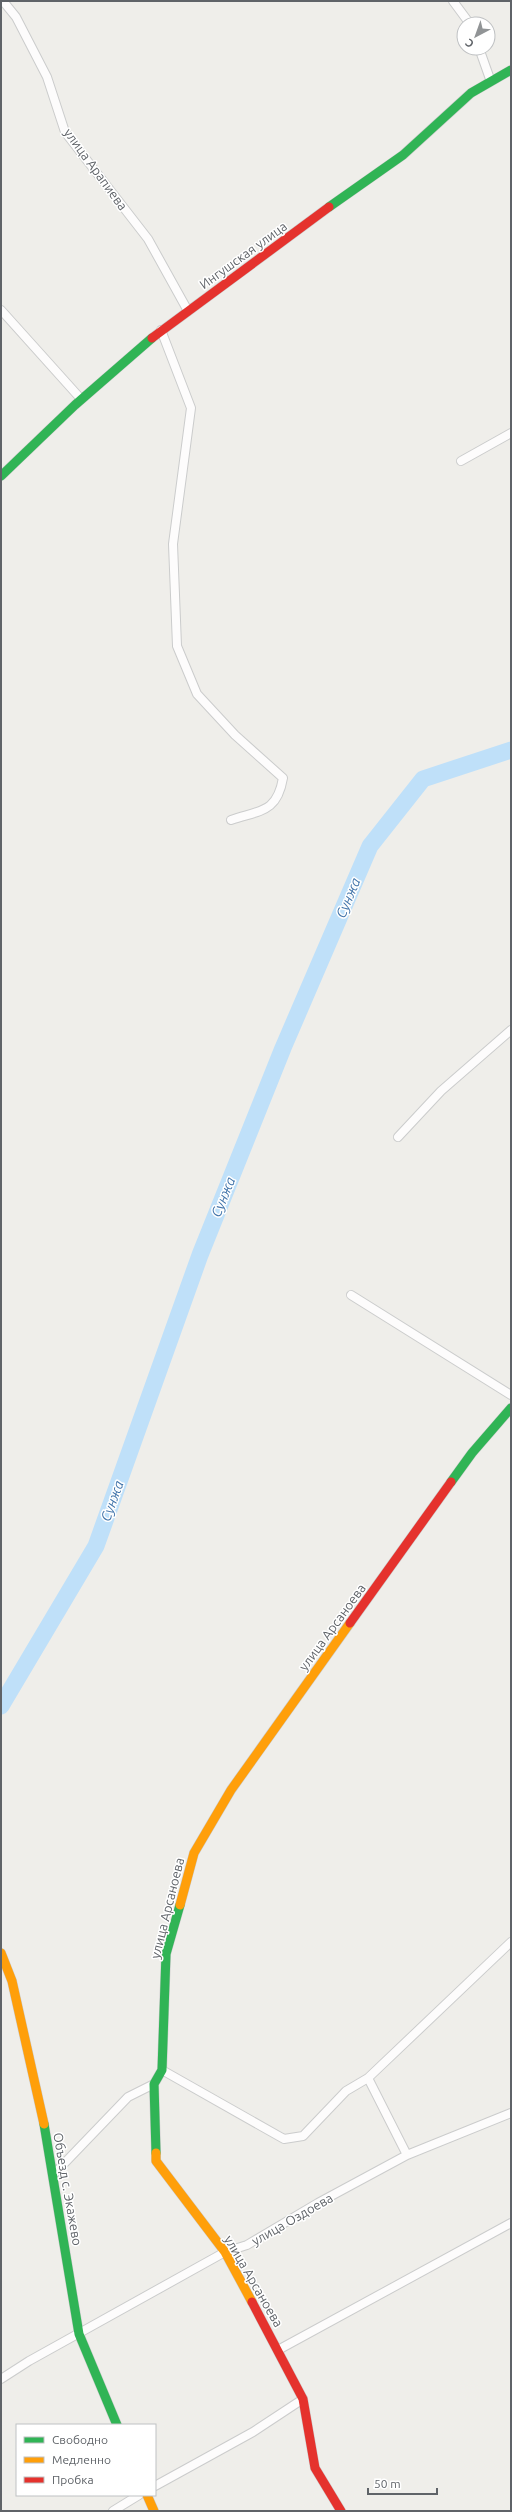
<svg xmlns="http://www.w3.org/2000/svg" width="512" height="2512" font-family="Ubuntu,sans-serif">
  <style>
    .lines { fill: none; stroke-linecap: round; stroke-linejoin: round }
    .river { stroke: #bfe0f9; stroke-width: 17 }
    .street-casing { stroke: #cbcccc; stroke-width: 10 }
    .fast-casing { stroke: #cacacb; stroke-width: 10 }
    .slow-casing { stroke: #cacacb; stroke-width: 10 }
    .jam-casing { stroke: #cacacb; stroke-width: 10 }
    .street { stroke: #fdfcfc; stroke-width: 8 }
    .fast { stroke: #30b455; stroke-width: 9 }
    .slow { stroke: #ff9f0a; stroke-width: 9 }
    .jam { stroke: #e5322d; stroke-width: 9 }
    .labels { text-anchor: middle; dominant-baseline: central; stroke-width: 3; stroke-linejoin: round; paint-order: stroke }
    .street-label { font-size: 13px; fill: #5f6368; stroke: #fff }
    .water-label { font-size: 14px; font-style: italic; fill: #4174aa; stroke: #fff }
  </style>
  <rect width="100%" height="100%" fill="#efeeea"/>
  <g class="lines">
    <path class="river" d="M1,1706l95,-160 104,-291 83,-207 87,-202 53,-67 88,-29"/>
    <defs>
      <path id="street" d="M3,1l13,16 31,60 18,55 83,107 40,72
        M453,1l17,23
        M479,48l11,31
        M1,310l80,89
        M161,330l30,78 -18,136 4,102 20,48 38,41 48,43c-6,35 -23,32 -52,42
        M461,461l50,-28
        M398,1137l43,-46 70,-61
        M351,1295l160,100
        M162,2070l122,69 19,-3 43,-45 22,-13
        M407,2155l-39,-77 143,-136
        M54,2174l74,-77 26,-13
        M278,2350l233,-127
        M1,2379l28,-18 196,-109 22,-7 71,-42 89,-48 104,-42
        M155,2486l98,-54 50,-33
        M113,2511l26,-16"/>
      <path id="fast" d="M329,207l74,-52 68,-62 40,-23
        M1,476l74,-71 77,-67
        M451,1482l21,-29 39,-45
        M44,2124l35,210 38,91
        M156,2153l-2,-69 8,-14 4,-116 14,-49"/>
      <path id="slow" d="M180,1905l14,-52 37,-63 119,-167
        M1,1953l11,28 32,143
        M156,2153v8l69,91 27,50
        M147,2495l7,16"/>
      <path id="jam" d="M152,338l177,-131
        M350,1623l101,-141
        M252,2302l51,97 12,69 26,43"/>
    </defs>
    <use href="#street" class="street-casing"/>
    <use href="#fast" class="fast-casing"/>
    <use href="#slow" class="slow-casing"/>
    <use href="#jam" class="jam-casing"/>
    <use href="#street" class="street"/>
    <use href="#fast" class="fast"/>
    <use href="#slow" class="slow"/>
    <use href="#jam" class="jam"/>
  </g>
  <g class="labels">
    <g class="street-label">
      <text transform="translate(96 169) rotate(54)">улица Арапиева</text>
      <text transform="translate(243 255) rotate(-36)">Ингушская улица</text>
      <text transform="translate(332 1627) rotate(-54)">улица Арсаноева</text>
      <text transform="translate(167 1908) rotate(-76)">улица Арсаноева</text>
      <text transform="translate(68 2189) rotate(80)">Объезд с. Экажево</text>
      <text transform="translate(292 2219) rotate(-30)">улица Оздоева</text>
      <text transform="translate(254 2281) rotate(60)">улица Арсаноева</text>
    </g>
    <g class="water-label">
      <text transform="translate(348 898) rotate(-67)">Сунжа</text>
      <text transform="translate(223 1197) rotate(-68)">Сунжа</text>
      <text transform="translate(112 1501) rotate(-70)">Сунжа</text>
    </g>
  </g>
  <rect width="512" height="2512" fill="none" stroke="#5f6368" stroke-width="4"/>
  <rect x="16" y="2424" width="140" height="72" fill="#ffffff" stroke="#bfc1c3"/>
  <rect x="24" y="2437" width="20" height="6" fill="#30b455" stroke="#bfc1c3"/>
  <text x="52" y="2444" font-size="12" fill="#5f6368">Свободно</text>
  <rect x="24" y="2457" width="20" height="6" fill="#ff9f0a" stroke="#bfc1c3"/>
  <text x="52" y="2464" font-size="12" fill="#5f6368">Медленно</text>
  <rect x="24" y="2477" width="20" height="6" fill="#e5322d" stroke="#bfc1c3"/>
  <text x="52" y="2484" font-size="12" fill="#5f6368">Пробка</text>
  <g transform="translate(476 36) rotate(221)"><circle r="19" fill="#ffffff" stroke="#bfc1c3"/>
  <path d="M0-3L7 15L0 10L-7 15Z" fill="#919496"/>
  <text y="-6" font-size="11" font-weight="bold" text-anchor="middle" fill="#5f6368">С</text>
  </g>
  <path d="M368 2488v6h69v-6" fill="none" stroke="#5f6368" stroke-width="2"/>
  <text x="374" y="2488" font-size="12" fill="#5f6368" stroke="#ffffff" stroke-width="3" paint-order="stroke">50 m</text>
</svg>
